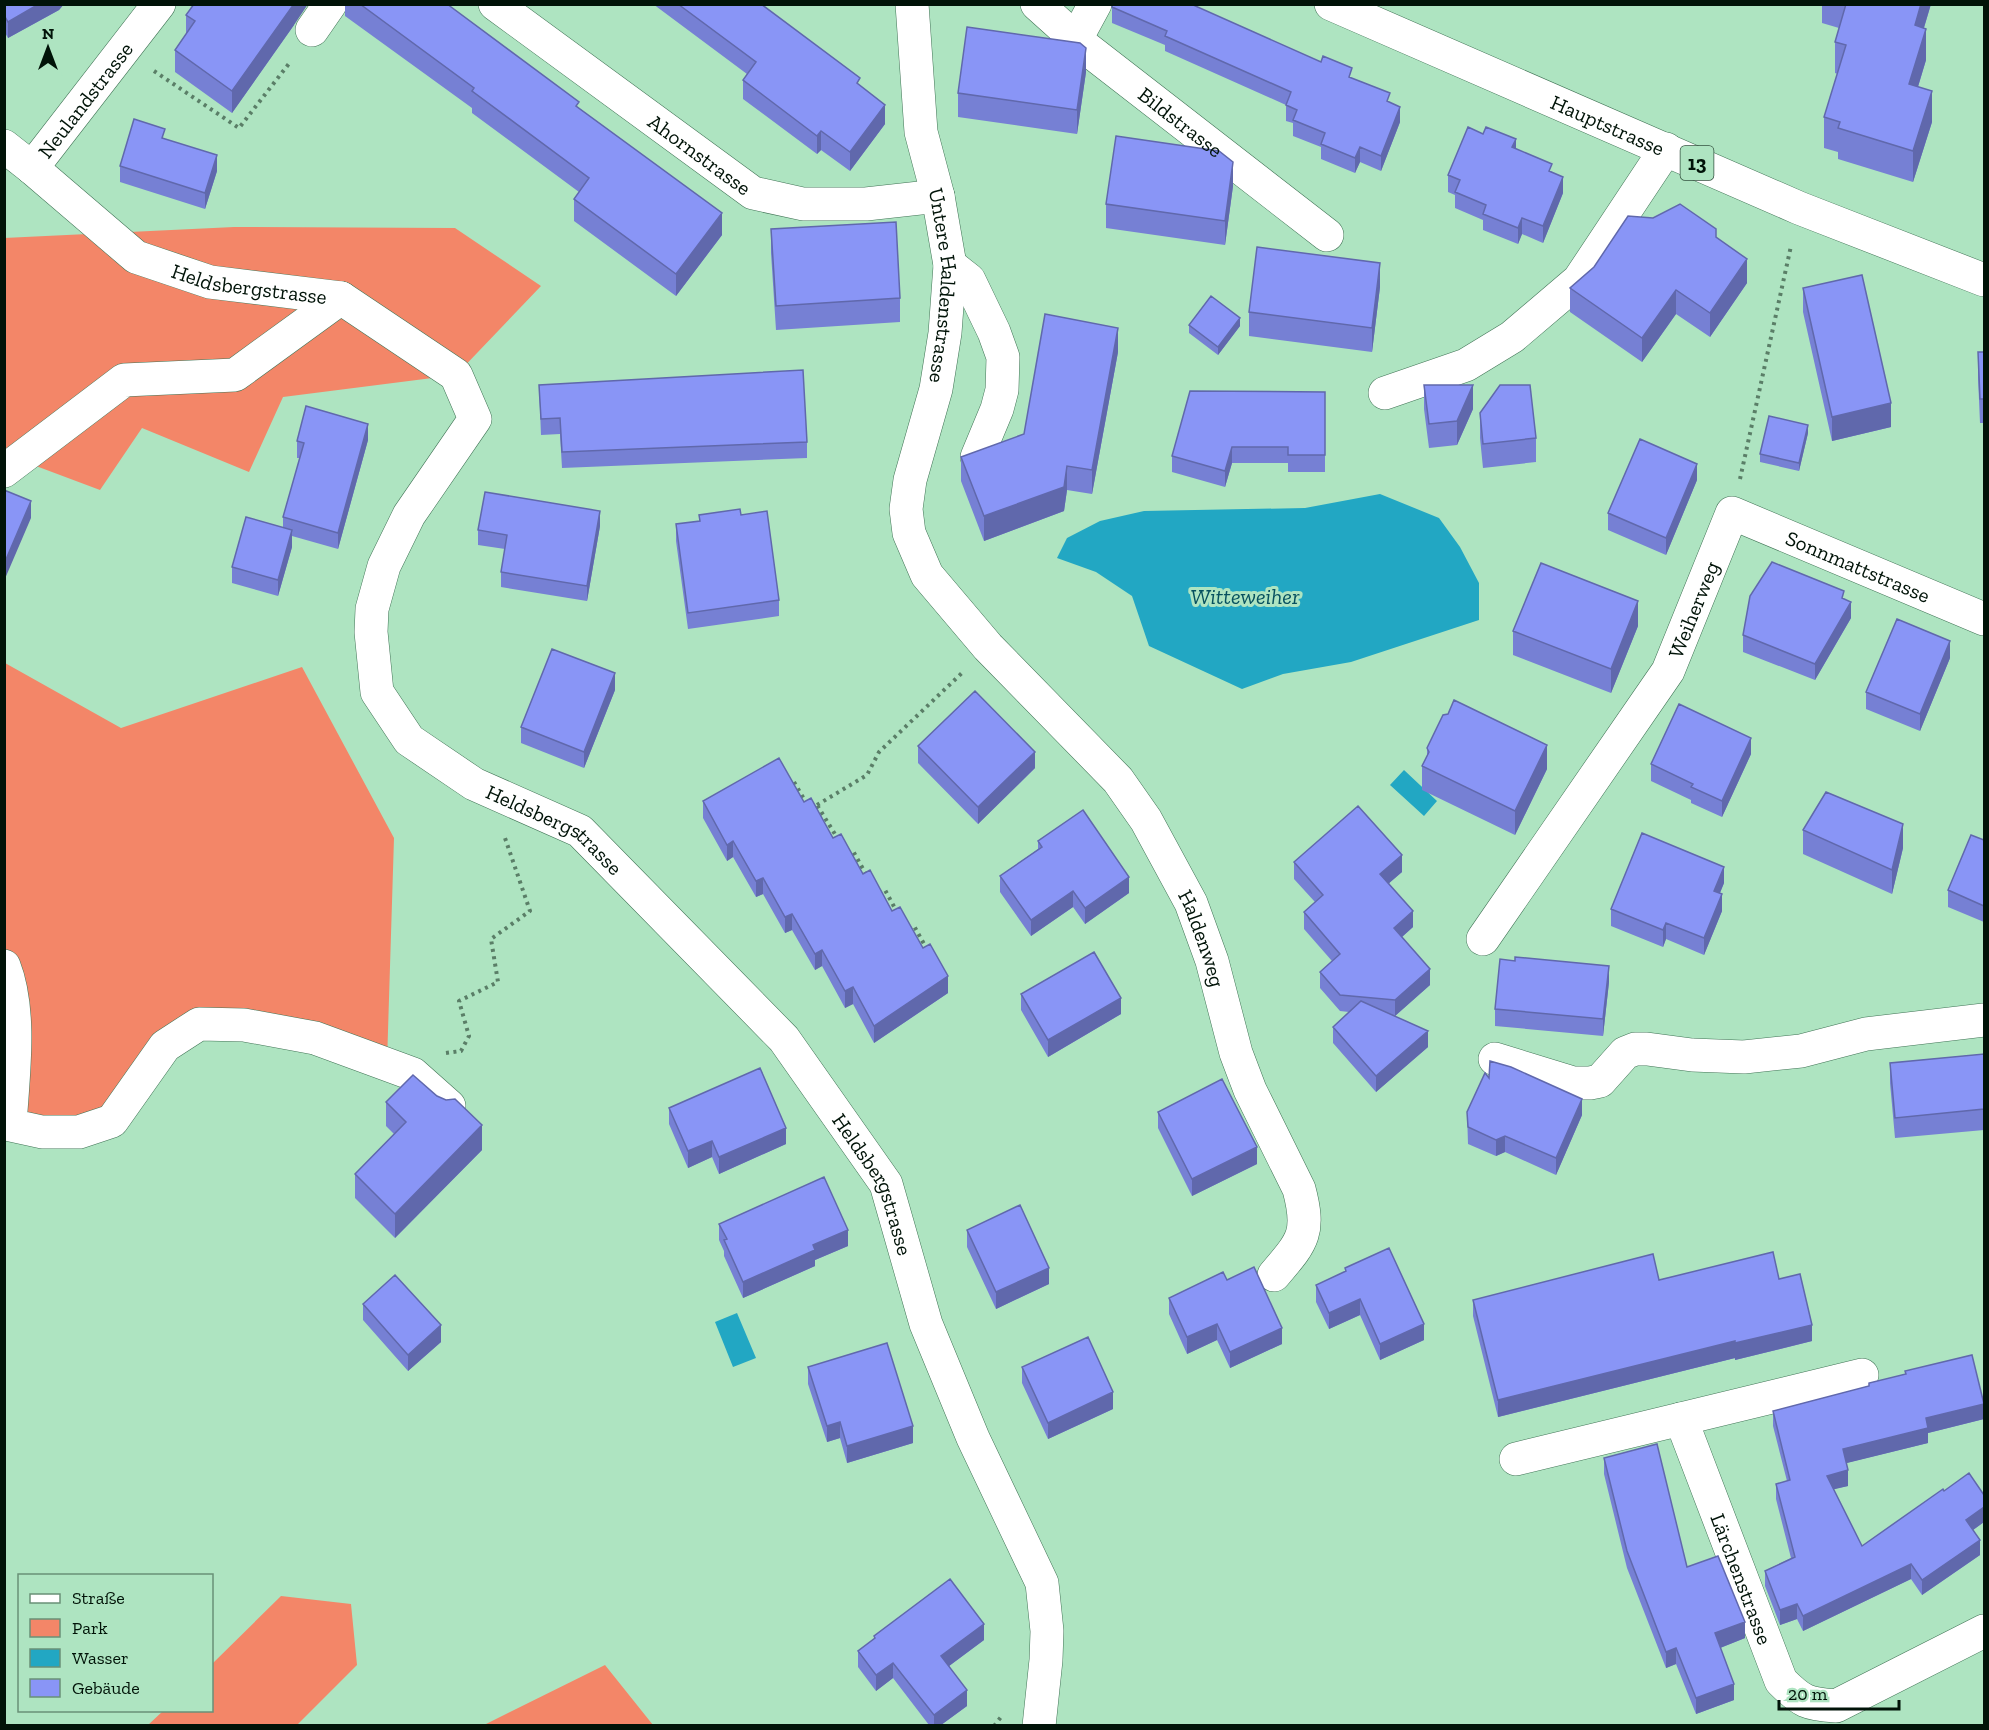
<svg xmlns="http://www.w3.org/2000/svg" width="1989" height="1730" font-family="'Zilla Slab',serif">
  <style>
    .green { fill: #f38668 }
    .water { fill: #22a7c3 }
    .lines { fill: none; stroke-linecap: round; stroke-linejoin: round }
    .minor-casing { stroke: #417456; stroke-width: 34 }
    .major-casing { stroke: #417456; stroke-width: 34 }
    .path { stroke: #5a7e67; stroke-width: 4; stroke-dasharray: 3 4.5; stroke-linecap: butt }
    .minor { stroke: #fff; stroke-width: 33 }
    .major { stroke: #fff; stroke-width: 33 }
    .wall { fill: #7680d4 }
    .shaded-wall { fill: #6068ac }
    .building { fill: #8995f6; stroke: #6068ac; stroke-width: 1.5 }
    .labels { text-anchor: middle; dominant-baseline: central; stroke-width: 6; stroke-linejoin: round; paint-order: stroke }
    .shield { fill: #aee4c1; stroke: #355240; stroke-width: 1.5 }
    .shield-label { font-size: 20px; font-weight: bold; fill: #011308 }
    .street-label { font-size: 21px; fill: #011308; stroke: #aee4c1 }
    .water-label { font-size: 22px; font-style: italic; fill: #06505f; stroke: #aee4c1 }
  </style>
  <rect width="100%" height="100%" fill="#aee4c1"/>
  <path class="green" d="M234,227l221,1 86,58 -85,89 -173,22 -34,75 -107,-44 -42,62 -80,-30 -15,11 -1,-233z
    M5,663l116,65 181,-61 92,171 -7,225 -188,-39 -87,97 -102,4 -5,-159z
    M281,1596l70,8 6,61 -60,60h-149l15,-14 49,-1v-46z
    M605,1665l48,60h-169z"/>
  <path class="water" d="M1380,494l59,24 21,29 19,36v37l-128,42 -68,12 -41,15 -93,-43 -17,-50 -36,-24 -39,-14 10,-20 33,-17 44,-10 161,-3z
    M1404,770l33,31 -13,15 -34,-31z
    M737,1313l19,45 -23,9 -18,-45z"/>
  <g class="lines">
    <defs>
      <g id="minor">
        <path id="s1" d="M495,4l258,189 50,11h63l72,-8"/>
        <path id="s2" d="M912,4l9,128 17,64 12,69 -5,68 -9,56 -26,91 -4,29 3,24 18,42 61,72 130,133 28,40 45,83 21,58 24,92 14,37 49,99c12,45 3,53 -25,86"/>
        <path id="s3" d="M1037,4l49,44 241,187"/>
        <path d="M312,30l18,-26"/>
        <path d="M1076,39l19,-35"/>
        <path id="s4" d="M4,146l28,22 127,-164"/>
        <path id="s5" d="M32,168l104,89 74,25 131,16 115,77 19,44 -66,96 -25,51 -12,43 -1,23 6,60 32,48 65,44 106,47 204,208 102,145 40,140 47,114 69,145 5,48 -1,29 -7,66"/>
        <path d="M950,265l19,15 25,52 9,25 -1,33 -5,19 -20,48"/>
        <path d="M1385,393l81,-28 46,-28 67,-57 87,-131"/>
        <path d="M4,471l120,-91 111,-5 106,-77"/>
        <path id="s6" d="M1483,939l185,-268 64,-158 252,106"/>
        <path d="M4,966c18,46 9,110 6,159l32,7h37l33,-11 53,-75 34,-22 45,1 71,13 98,36 36,32"/>
        <path d="M1495,1059l78,24h17l10,-2 25,-28 10,-4h12l45,6 52,2 57,-6 65,-17 118,-14"/>
        <path id="s7" d="M1681,1419l100,262c21,21 26,23 55,25l148,-75"/>
        <path d="M1516,1459l346,-84"/>
      </g>
      <g id="major">
        <path id="s8" d="M1331,4l468,204 185,72"/>
      </g>
    </defs>
    <use href="#minor" class="minor-casing"/>
    <use href="#major" class="major-casing"/>
    <path class="path" d="M154,71l85,57 52,-67
      M1740,479l51,-233
      M794,782l13,22
      M817,805l50,-30 12,-23 84,-80
      M811,808l6,-3 21,34
      M848,854l5,-3 14,25
      M879,893l6,-3 12,22
      M909,929l5,-3 14,25
      M446,1053l15,-2 8,-15 -10,-35 39,-19 -7,-43 39,-28 -25,-73
      M994,1726l7,-9"/>
    <use href="#minor" class="minor"/>
    <use href="#major" class="major"/>
  </g>
  <path class="wall" d="M4,4h60l-5,6 -51,28 -4,-7z
    M345,4h102l132,104 143,127 -46,61 -102,-75v-22l5,-7 -107,-79v-5l-127,-92z
    M653,4h108l99,82 25,38 -35,47 -29,-21 -4,4 -74,-55v-19l4,-6z
    M1822,4h109l-7,24 2,32 -8,27 14,35 -19,60 -75,-23v-7l-14,-4v-31l14,-43 -3,-1v-31l4,-14 -17,-5z
    M1112,7l240,71 38,25 10,19 -19,49 -21,-9 -5,11 -34,-14v-12l-28,-11v-13l-7,-2v-16l-121,-54v-6l-53,-22z
    M186,15l108,10 -62,88 -57,-41v-22l11,-16z
    M1086,72l-9,62 -119,-17v-24z
    M165,139l52,32 -12,38 -85,-27v-16z
    M1516,149l36,23 11,21 -20,50 -21,-9 -4,10 -35,-14v-10l-28,-12v-13l-7,-3v-17z
    M1233,186l-8,59 -119,-17v-24z
    M771,229l129,69v24l-124,8 -5,-77z
    M1716,237l31,46 -37,54 -34,-23 -34,48 -72,-50v-24z
    M1380,287l-8,65 -123,-16v-24z
    M1803,288l88,139 -59,14 -29,-129z
    M1189,325l51,1 -22,29 -29,-22z
    M1118,352l-26,142 -25,-4 -3,21 -80,30 -23,-60v-24l63,-23z
    M1978,352h6v71h-4l-2,-46z
    M539,385l268,57v16l-245,10 -2,-34 -19,1z
    M1424,385l49,24 -16,36 -28,3 -5,-39z
    M1325,392v80h-37v-9h-56l-7,24 -53,-15v-16z
    M1480,413l56,25v24l-53,6 -3,-30z
    M1808,433l-9,38 -39,-9v-8z
    M368,440l-30,109 -46,-13v11l-14,49 -46,-13v-16l51,-39v-11l17,-59h-3v-17z
    M1697,480l-31,75 -58,-25v-17z
    M699,515h42l38,85v16l-91,13 -12,-88v-17l23,-3z
    M600,526l-13,75 -86,-14v-15l4,-23 -27,-4v-15z
    M1851,618l-36,62 -72,-28v-17z
    M1638,626l-27,67 -98,-38v-24z
    M1950,658l-30,73 -54,-22v-17z
    M615,690l-31,78 -63,-25v-16z
    M918,746l117,22 -57,56 -60,-61z
    M1427,748l120,21 -32,66 -93,-45v-24l5,-9z
    M1751,754l-29,63 -31,-14v-3l-40,-19v-17z
    M703,801l101,1 88,109 56,82 -74,50 -21,-39 -8,4 -23,-42 -7,4 -23,-40 -7,3 -22,-39 -7,3 -23,-40 -6,4 -24,-43z
    M1803,830l100,18 -11,46 -89,-40z
    M1984,840v82l-36,-15v-17z
    M1038,841l91,52 -44,31 -12,-17 -42,29 -31,-44v-16l38,-27z
    M1294,862l108,10 -13,11 24,44 -11,10 28,48 -35,31 33,31 -52,45 -43,-49v-16l16,-15 -9,-1 -20,-23v-16l12,-11 -28,-32v-17l11,-10 -21,-23z
    M1724,883l-4,10 2,18 -18,44 -38,-16 -3,8 -52,-21v-17z
    M1609,982l-6,54 -108,-10v-17z
    M1021,994l100,20 -73,43 -27,-47z
    M1984,1054v76l-89,8 -5,-55v-20z
    M1489,1078l93,37 -26,60 -51,-23 -9,4 -28,-12 -1,-32z
    M437,1096l45,54 -87,88 -40,-40v-24l39,-40 -8,-8v-24z
    M669,1108l117,36 -67,30 -7,-17 -24,11 -19,-44z
    M1158,1112l99,52 -65,32 -34,-68z
    M719,1224l129,22 -33,14v6l-72,32 -19,-42v-5l-5,-11z
    M967,1230l82,54 -53,25 -29,-62z
    M1345,1268l79,72 -44,20 -20,-45 -31,14 -13,-27v-17l29,-13z
    M1779,1279l33,62 -77,19v-2l-237,59 -25,-101v-16l186,-20z
    M1227,1280l55,64 -52,24 -13,-28 -30,14 -18,-40v-16z
    M363,1304l78,38 -33,29 -45,-51z
    M808,1367l105,76 -66,20 -7,-25 -13,4 -19,-58z
    M1022,1367l91,42 -65,30 -26,-56z
    M1869,1383l115,20v16l-56,14v10l-82,20 2,23 -15,3 29,57 82,-55 40,4v27l-11,8 7,25 -58,40 -11,-16 -108,52 -6,-12 -17,6 -15,-39v-15l26,-13 -15,-59v-15l11,-3 -14,-55v-15l96,-25z
    M1604,1458l83,109 58,71 -25,10 14,52 -38,14 -20,-50 -10,4 -39,-100 -23,-94z
    M874,1636l110,4 -35,26 18,40 -26,19h-12l-36,-47 -17,13 -18,-24v-16l16,-11z"/>
  <path class="shaded-wall" d="M39,4h25l-5,6 -51,28v-16z
    M294,4h14l-14,21 -62,88v-22z
    M1921,4h10l-16,53v-32z
    M1926,29v31l-17,56v-32z
    M1086,48v24l-9,62v-24z
    M1932,91v31l-19,60v-31z
    M885,105v19l-35,47v-19z
    M1400,107v15l-19,49v-15z
    M821,131v19l-4,4v-18z
    M1516,139v17l-4,-9z
    M1360,147v15l-5,11v-15z
    M217,155v16l-12,38v-16z
    M1233,162v24l-8,59v-24z
    M1563,177v16l-20,50v-17z
    M722,213v22l-46,61v-22z
    M1522,218v16l-4,10v-16z
    M1747,259v24l-37,54v-24z
    M1380,263v24l-8,65v-24z
    M1676,290v24l-34,48v-24z
    M1240,318v8l-22,29v-8z
    M1118,328v24l-26,142v-24z
    M1473,385v24l-16,36v-24z
    M1891,403v24l-59,14v-24z
    M368,424v16l-30,109v-16z
    M1808,425v8l-9,38v-8z
    M1232,447v16l-7,24v-16z
    M1697,464v16l-31,75v-17z
    M1067,466v24l-3,21 -80,30v-25z
    M31,501v17l-27,63v-17z
    M600,511v15l-13,75v-15z
    M292,530v17l-14,49v-16z
    M1638,601v25l-27,67v-24z
    M1851,602v16l-36,62v-16z
    M1950,641v17l-30,73v-17z
    M615,673v17l-31,78v-16z
    M1751,738v16l-29,63v-16z
    M1547,745v24l-32,66v-24z
    M1035,752v16l-57,56v-17z
    M1903,824v24l-11,46v-24z
    M733,841v16l-6,4v-16z
    M1402,855v17l-22,19v-17z
    M1724,867v16l-10,24v-16z
    M1129,877v16l-44,31v-16z
    M763,878v16l-7,3v-16z
    M1073,891v16l-42,29v-16z
    M1722,894v17l-18,44v-17z
    M1413,911v16l-19,17v-16z
    M792,914v16l-7,3v-16z
    M1666,923v16l-3,8v-17z
    M822,950v16l-7,4v-16z
    M1609,966v16l-6,54v-17z
    M1430,969v16l-35,31v-16z
    M948,976v17l-74,50v-17z
    M853,987v17l-8,4v-17z
    M1121,998v16l-73,43v-17z
    M1428,1031v16l-52,45v-16z
    M1582,1099v16l-26,60v-17z
    M482,1125v25l-87,88v-24z
    M786,1128v16l-67,30v-17z
    M1505,1136v16l-9,4v-16z
    M712,1141v16l-24,11v-17z
    M1257,1147v17l-65,32v-17z
    M848,1230v16l-33,14v6l-72,32v-16l70,-37z
    M1049,1268v16l-53,25v-17z
    M1360,1299v16l-31,14v-16z
    M1217,1324v16l-30,14v-17z
    M1424,1324v16l-44,20v-16z
    M441,1325v17l-33,29v-16z
    M1812,1325v16l-77,19v-17z
    M1282,1328v16l-52,24v-16z
    M1735,1341v17l-237,59v-17z
    M1113,1392v17l-65,30v-16z
    M1984,1404v15l-56,14v10l-85,21v-15l83,-31z
    M840,1422v16l-13,4v-16z
    M913,1426v17l-66,20v-17z
    M1848,1470v16l-21,5v-15z
    M1984,1507v15l-18,13v-15z
    M1980,1540v15l-58,40v-15z
    M1911,1564v15l-108,52v-15z
    M1797,1604v15l-17,6v-15z
    M1745,1622v16l-30,12v-17z
    M984,1624v16l-43,32v-16z
    M1676,1648v16l-10,4v-16z
    M893,1663v15l-17,13v-16z
    M1734,1684v16l-38,14v-16z
    M967,1690v16l-26,19h-7v-10z"/>
  <path class="building" d="M4,4h35l-31,18 -4,-7z
    M194,4h100l-62,87 -57,-41 20,-29 -9,-6z
    M360,4h87l132,98 -3,4 146,107 -46,61 -102,-75 15,-21 -117,-87 2,-3z
    M678,4h83l99,74 -3,5 28,22 -35,47 -29,-21 -4,5 -74,-56 13,-18z
    M1113,4h78l130,58 2,-6 29,12 -3,9 41,16 -3,8 13,6 -19,49 -21,-9 -5,11 -34,-14 4,-11 -32,-13 4,-10 -11,-5 5,-13 -126,-56 2,-5 -55,-24z
    M1846,4h75l-6,21 11,4 -17,55 23,7 -19,60 -75,-23 2,-6 -16,-5 22,-72 -11,-3z
    M967,27l113,16 6,5 -9,62 -119,-17z
    M134,119l31,10 -3,9 55,17 -12,38 -85,-27z
    M1468,127l15,7 3,-7 30,12 -4,8 40,17 -3,7 14,6 -20,49 -21,-8 -4,10 -35,-14 3,-9 -31,-13 5,-12 -12,-5z
    M1116,136l103,15 14,11 -8,59 -119,-17z
    M1680,204l36,25v8l31,22 -37,54 -34,-23 -34,48 -72,-50 24,-21 34,-51 25,2z
    M896,222l4,76 -124,8 -5,-77z
    M1257,247l123,16 -8,65 -123,-16z
    M1862,275l29,128 -59,14 -29,-129z
    M1211,296l29,22 -22,29 -29,-22z
    M1045,314l73,14 -26,142 -25,-4 -3,21 -80,29 -23,-59 63,-23z
    M1978,352h6v47h-4z
    M803,370l4,72 -245,10 -2,-34 -19,1 -2,-34z
    M1424,385h49l-16,36 -28,3z
    M1500,385h30l6,53 -53,6 -3,-31z
    M1190,391l135,1v63h-37v-8h-56l-7,24 -53,-15z
    M306,406l62,18 -30,109 -55,-16 21,-74 -7,-2z
    M1769,416l39,9 -9,38 -39,-9z
    M1640,439l57,25 -31,74 -58,-25z
    M4,490l27,11 -27,63z
    M485,492l115,19 -13,75 -86,-14 6,-37 -29,-5z
    M740,509l1,6 26,-4 12,89 -91,13 -12,-89 24,-3 -1,-6z
    M246,517l46,13 -14,50 -46,-13z
    M1772,562l72,29 -2,7 9,4 -36,62 -72,-29 7,-39z
    M1541,563l97,38 -27,68 -98,-38z
    M1897,619l53,22 -30,73 -54,-22z
    M552,649l63,24 -31,79 -63,-25z
    M975,691l60,61 -57,55 -60,-61z
    M1454,700l93,45 -32,66 -93,-45 7,-14 -2,-4 16,-33 5,-1z
    M1679,704l72,34 -29,63 -31,-14 2,-3 -42,-20z
    M779,758l25,44 7,-4 22,40 8,-4 22,40 7,-4 22,41 8,-4 23,41 7,-4 18,32 -74,50 -21,-39 -8,4 -23,-41 -7,4 -23,-40 -7,3 -22,-39 -7,3 -23,-40 -6,4 -24,-44z
    M1826,792l77,32 -11,46 -89,-40z
    M1358,806l44,49 -22,19 33,37 -19,17 36,41 -35,31 -55,-5 -20,-23 20,-18 -36,-42 19,-17 -29,-33z
    M1083,810l46,67 -44,31 -12,-17 -42,29 -31,-44 42,-29 -4,-6z
    M1642,833l82,34 -10,24 8,3 -18,44 -38,-15 -3,7 -52,-21z
    M1971,835l13,5v66l-36,-16z
    M1094,952l27,46 -73,42 -27,-46z
    M1515,957l94,9 -6,53 -108,-10 5,-50 15,2z
    M1361,1001l67,30 -52,45 -43,-49z
    M1984,1054v55l-89,9 -5,-55z
    M1490,1061l21,6 71,32 -26,59 -51,-22 -9,4 -28,-13 -1,-15 18,-39 4,5z
    M760,1068l26,60 -67,29 -7,-16 -24,10 -19,-43z
    M413,1075l24,21 9,4 9,-1 27,26 -87,89 -40,-40 51,-52 -20,-20z
    M1222,1079l35,68 -65,32 -34,-67z
    M824,1177l24,53 -35,15 2,5 -72,32 -19,-42 3,-1 -8,-15z
    M1020,1205l29,63 -53,24 -29,-62z
    M1389,1248l35,76 -44,20 -20,-45 -31,14 -13,-28 30,-14 -1,-3z
    M1773,1252l6,27 21,-5 12,51 -77,18v-2l-237,59 -25,-100 180,-46 6,26z
    M1254,1267l28,61 -52,24 -13,-28 -30,13 -18,-39 54,-26 4,8z
    M395,1275l46,50 -33,30 -45,-51z
    M1088,1337l25,55 -65,31 -26,-56z
    M887,1343l26,83 -66,20 -7,-24 -13,4 -19,-59z
    M1972,1355l12,49 -58,14 2,10 -85,21 5,21 -21,6 35,70 81,-57 1,2 25,-18 15,22v12l-18,13 14,20 -58,40 -11,-16 -108,52 -6,-12 -17,6 -15,-39 30,-14 -19,-73 14,-4 -17,-69 96,-25v-3l37,-9 -1,-3z
    M1657,1444l30,123 31,-11 27,66 -30,11 19,51 -38,14 -20,-50 -10,4 -39,-101 -23,-93z
    M950,1579l34,45 -43,32 26,34 -33,25 -41,-52 -17,12 -18,-24 17,-13 -1,-2z"/>
  <g class="labels">
    <rect class="shield" x="1680.5" y="146" width="33" height="34" rx="4.5"/>
    <g class="shield-label">
      <text x="1697" y="163">13</text>
    </g>
    <g class="street-label">
      <text stroke="none"><textPath href="#s4" startOffset="122">Neulandstrasse</textPath></text>
      <text stroke="none"><textPath href="#s3" startOffset="186">Bildstrasse</textPath></text>
      <text stroke="none"><textPath href="#s8" startOffset="302">Hauptstrasse</textPath></text>
      <text stroke="none"><textPath href="#s1" startOffset="254">Ahornstrasse</textPath></text>
      <text stroke="none"><textPath href="#s5" startOffset="254">Heldsbergstrasse</textPath></text>
      <text stroke="none"><textPath href="#s2" startOffset="285">Untere Haldenstrasse</textPath></text>
      <text stroke="none"><textPath href="#s6" startOffset="633">Sonnmattstrasse</textPath></text>
      <text stroke="none"><textPath href="#s6" startOffset="392">Weiherweg</textPath></text>
      <text stroke="none"><textPath href="#s5" startOffset="1064">Heldsbergstrasse</textPath></text>
      <text stroke="none"><textPath href="#s2" startOffset="1044">Haldenweg</textPath></text>
      <text stroke="none"><textPath href="#s5" startOffset="1550">Heldsbergstrasse</textPath></text>
      <text stroke="none"><textPath href="#s7" startOffset="171">Lärchenstrasse</textPath></text>
    </g>
    <g class="water-label">
      <text x="1245" y="596">Witteweiher</text>
    </g>
  </g>
  <rect width="1989" height="1730" fill="none" stroke="#011308" stroke-width="12"/>
  <rect x="18" y="1574" width="195" height="138" fill="#aee4c1" stroke="#699077" stroke-width="1.5"/>
  <rect x="30" y="1594" width="30" height="9" fill="#ffffff" stroke="#699077" stroke-width="1.5"/>
  <text x="72" y="1604" font-size="18" fill="#011308">Straße</text>
  <rect x="30" y="1619" width="30" height="18" fill="#f38668" stroke="#699077" stroke-width="1.5"/>
  <text x="72" y="1634" font-size="18" fill="#011308">Park</text>
  <rect x="30" y="1649" width="30" height="18" fill="#22a7c3" stroke="#699077" stroke-width="1.5"/>
  <text x="72" y="1664" font-size="18" fill="#011308">Wasser</text>
  <rect x="30" y="1679" width="30" height="18" fill="#8995f6" stroke="#699077" stroke-width="1.5"/>
  <text x="72" y="1694" font-size="18" fill="#011308">Gebäude</text>
  <g transform="translate(48 48)" stroke="#aee4c1" stroke-width="4.5" paint-order="stroke">
  <path d="M0-4.5L10 22L0 15L-10 22Z" fill="#011308"/>
  <text y="-9" font-size="16" font-weight="bold" text-anchor="middle" fill="#011308">N</text>
  </g>
  <path d="M1779 1700v9h120v-9" fill="none" stroke="#011308" stroke-width="3"/>
  <text x="1788" y="1700" font-size="18" fill="#011308" stroke="#aee4c1" stroke-width="4.5" paint-order="stroke">20 m</text>
</svg>
